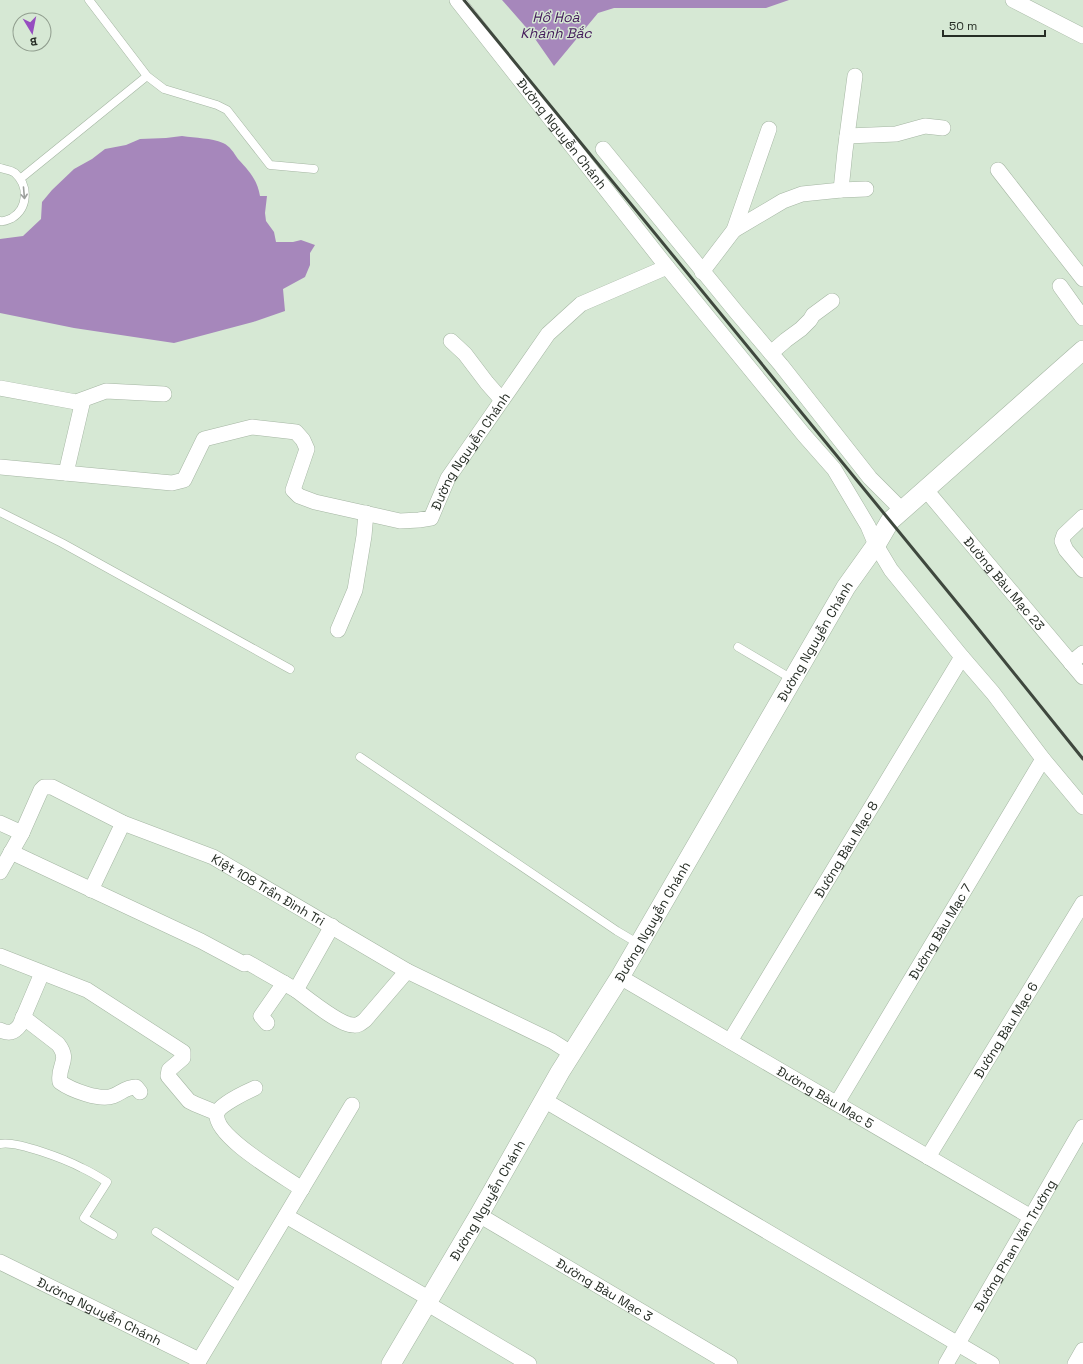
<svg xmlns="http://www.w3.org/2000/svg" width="1083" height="1364" font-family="'Space Grotesk',sans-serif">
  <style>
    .water { fill: #a687bb }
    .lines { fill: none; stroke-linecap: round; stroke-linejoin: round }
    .service-casing { stroke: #a5b6a3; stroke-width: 9 }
    .minor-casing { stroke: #a5b6a3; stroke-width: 16 }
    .tertiary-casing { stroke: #a5b6a3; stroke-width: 20 }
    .service { stroke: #fff; stroke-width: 8 }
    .minor { stroke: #fff; stroke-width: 15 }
    .tertiary { stroke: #fff; stroke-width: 19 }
    .rail { stroke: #3f483e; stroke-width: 3 }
    .oneway { stroke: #9da09d }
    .labels { text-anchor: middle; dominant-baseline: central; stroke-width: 3; stroke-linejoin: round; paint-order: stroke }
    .street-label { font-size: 13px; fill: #262d25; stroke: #d6e8d4 }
    .water-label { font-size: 14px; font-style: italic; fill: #421959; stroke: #d6e8d4 }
  </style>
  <rect width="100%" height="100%" fill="#d6e8d4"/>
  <path class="water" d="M502,0h287l-23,8h-152l-16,5 -44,53 -23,-33z
    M182,136c14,2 29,2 41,7 7,3 11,10 15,16 11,12 19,20 22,37h7l-2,17 1,8 8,11 2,10h17l8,-2 14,5 -5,8v12l-5,12 -22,12 2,22 -32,11 -79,21 -100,-15 -74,-15v-74l23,-3 18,-17 1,-17 10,-12 22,-21 18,-10 13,-10 21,-4 14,-6 26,-1z"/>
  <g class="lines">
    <defs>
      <path id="service" d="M147,76l17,13 53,16 10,5 43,55 44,4
        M0,168c4,1 11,2 15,5 14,13 13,35 -3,45 -5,2 -7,4 -12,3
        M20,179l127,-103 -58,-76
        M0,512l62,31 228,126
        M738,647l54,32
        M360,757l257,174 22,13
        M0,1144c16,-4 67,16 82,24 9,4 17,9 25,14l-23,36 29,17
        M156,1232l86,56"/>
      <g id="minor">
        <path id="s1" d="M457,0l210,267 137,168 30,34 34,57 8,19 15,25 71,87 31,36 50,66 40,48"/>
        <path d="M1013,0l70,36"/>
        <path d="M847,136l49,-2 29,-8 18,2"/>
        <path d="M603,149l134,164 44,52 89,113 32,32"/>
        <path d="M998,170l85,109"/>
        <path d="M841,190l4,-39 10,-75"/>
        <path d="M734,230l49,-29 19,-7 39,-4 25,-1"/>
        <path d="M702,272l32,-42 35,-101"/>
        <path d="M1060,286l23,32"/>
        <path d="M451,341l14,13 22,29 15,17"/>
        <path d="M771,353l15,-13 15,-11 9,-9 3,-5 19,-14"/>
        <path d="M0,388l76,14 30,-11 58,3"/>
        <path id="s2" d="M0,467l172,16 12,-3 20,-41 48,-12 44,5 7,8 4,9 -14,41 6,6 16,6 85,19 19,-1 12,-2 17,-40 100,-144 33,-30 86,-37"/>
        <path d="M66,473l17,-73"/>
        <path id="s3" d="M926,490l157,187"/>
        <path d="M1083,517l-19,18 -2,6 4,9 17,20"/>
        <path d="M338,630l17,-40 9,-54 2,-23"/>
        <path d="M1071,663l12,-10"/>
        <path d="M0,823l22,10"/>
        <path d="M11,852l190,89 43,23 3,-2 49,28 36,-64"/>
        <path id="s4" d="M0,872l22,-39 19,-43 3,-3h8l71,36 90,34 194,114 145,70 19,12"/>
        <path d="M91,890l32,-67"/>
        <path d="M0,956l87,34 96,62v6l-14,12 -1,6 21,25 6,3 22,9"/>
        <path id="s5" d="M620,977l411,240"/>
        <path d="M296,990c12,9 44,35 57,35 5,1 8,-2 12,-5l42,-49"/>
        <path d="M23,1017l35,27c13,17 -1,21 2,38 11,8 40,19 53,14 8,-3 13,-9 23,-9l4,5"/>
        <path d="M267,1023l-6,-7 23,-33"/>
        <path d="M0,1030c9,4 14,3 20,-5l22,-52"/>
        <path id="s6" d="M730,1041l232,-384"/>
        <path d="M255,1088c-9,4 -36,17 -38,25 -5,23 68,64 85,76"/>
        <path d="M544,1100l448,264"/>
        <path id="s7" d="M837,1103l206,-344"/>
        <path id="s8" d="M928,1157l155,-254"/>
        <path id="s9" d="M479,1215l251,149"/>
        <path d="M286,1216l144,83"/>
        <path id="s10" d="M0,1262l199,98"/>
        <path d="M428,1304l101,60"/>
        <path d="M197,1364l155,-259"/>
        <path id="s11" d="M946,1364l137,-237"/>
        <path d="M1075,1364l8,-14"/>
      </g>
      <g id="tertiary">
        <path id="s12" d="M391,1364l88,-149 81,-143 60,-95 226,-390 30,-42 14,-24 193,-171"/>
      </g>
    </defs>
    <use href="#service" class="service-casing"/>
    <use href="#minor" class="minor-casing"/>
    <use href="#tertiary" class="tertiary-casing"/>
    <use href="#service" class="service"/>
    <use href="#minor" class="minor"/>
    <use href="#tertiary" class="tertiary"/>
    <path class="rail" d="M464,0l508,621 111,138"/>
  </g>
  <defs><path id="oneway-shaft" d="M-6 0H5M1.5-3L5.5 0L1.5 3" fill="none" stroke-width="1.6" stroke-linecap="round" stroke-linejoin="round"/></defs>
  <use class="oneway" href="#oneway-shaft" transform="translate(24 193) rotate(85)"/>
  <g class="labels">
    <g class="street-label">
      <text stroke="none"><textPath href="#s1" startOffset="170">Đường Nguyễn Chánh</textPath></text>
      <text stroke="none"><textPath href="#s2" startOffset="610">Đường Nguyễn Chánh</textPath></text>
      <text stroke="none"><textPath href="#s3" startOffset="122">Đường Bàu Mạc 23</textPath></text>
      <text stroke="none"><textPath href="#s12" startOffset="838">Đường Nguyễn Chánh</textPath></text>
      <text stroke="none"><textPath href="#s6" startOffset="224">Đường Bàu Mạc 8</textPath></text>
      <text stroke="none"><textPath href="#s4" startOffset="344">Kiệt 108 Trần Đình Tri</textPath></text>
      <text stroke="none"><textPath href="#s12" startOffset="514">Đường Nguyễn Chánh</textPath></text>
      <text stroke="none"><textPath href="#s7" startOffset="200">Đường Bàu Mạc 7</textPath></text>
      <text stroke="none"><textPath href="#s8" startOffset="149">Đường Bàu Mạc 6</textPath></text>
      <text stroke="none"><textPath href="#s5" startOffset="238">Đường Bàu Mạc 5</textPath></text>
      <text stroke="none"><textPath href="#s12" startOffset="190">Đường Nguyễn Chánh</textPath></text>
      <text stroke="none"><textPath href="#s11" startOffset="137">Đường Phan Văn Trường</textPath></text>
      <text stroke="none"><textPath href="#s9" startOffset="146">Đường Bàu Mạc 3</textPath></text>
      <text stroke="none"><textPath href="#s10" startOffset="111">Đường Nguyễn Chánh</textPath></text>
    </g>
    <g class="water-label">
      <text x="556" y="17">Hồ Hoà<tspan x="556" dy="16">Khánh Bắc</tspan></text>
    </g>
  </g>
  <g transform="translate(32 32) rotate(170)"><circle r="19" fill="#d6e8d4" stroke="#909d8e"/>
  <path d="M0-3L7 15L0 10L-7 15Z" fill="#964dc0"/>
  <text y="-6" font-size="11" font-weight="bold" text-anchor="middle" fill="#262d25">B</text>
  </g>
  <path d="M943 30v6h102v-6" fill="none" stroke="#262d25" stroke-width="2"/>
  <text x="949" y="30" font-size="12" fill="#262d25" stroke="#d6e8d4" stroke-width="3" paint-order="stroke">50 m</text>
</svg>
